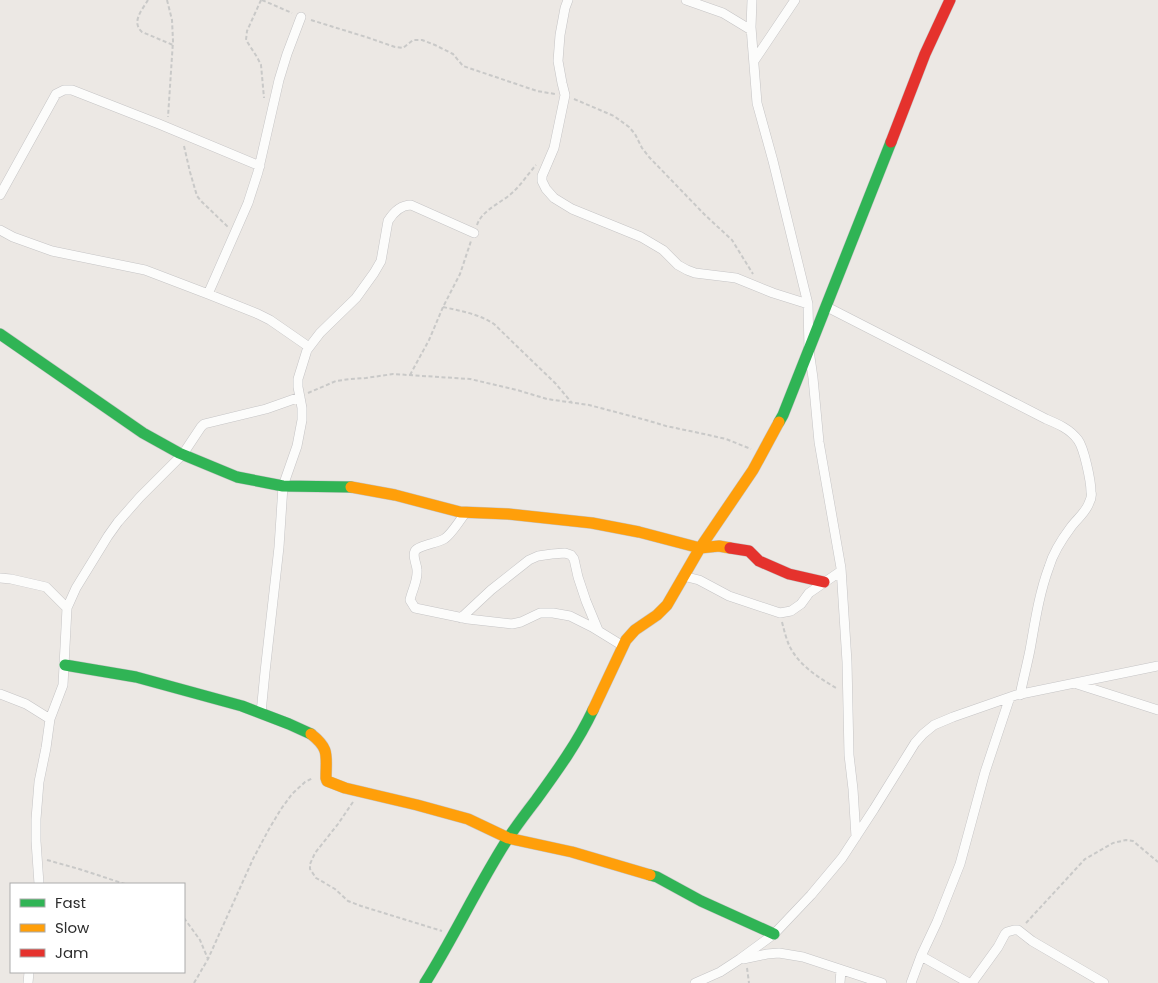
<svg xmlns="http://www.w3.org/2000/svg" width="1158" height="983" font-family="Poppins,sans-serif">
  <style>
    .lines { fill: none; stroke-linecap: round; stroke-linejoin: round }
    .street-casing { stroke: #c5c4c5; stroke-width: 10 }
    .fast-casing { stroke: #c5c4c5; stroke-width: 12 }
    .slow-casing { stroke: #c5c4c5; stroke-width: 12 }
    .jam-casing { stroke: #c5c4c5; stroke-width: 12 }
    .path { stroke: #c9c9c8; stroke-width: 2; stroke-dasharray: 4 2.5; stroke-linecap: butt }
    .street { stroke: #fcfcfb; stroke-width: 9 }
    .fast { stroke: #30b455; stroke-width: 11 }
    .slow { stroke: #ff9f0a; stroke-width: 11 }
    .jam { stroke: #e5322d; stroke-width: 11 }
  </style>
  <rect width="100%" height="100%" fill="#ece8e4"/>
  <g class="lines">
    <defs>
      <path id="street" d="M568,0l-3,8 -5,27 -2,26 4,22 3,12 -11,53 -12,28v5l4,8 8,9 18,11 69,28 22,13 15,15 9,5 8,3 41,5 37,15 35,11
        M686,0l37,13 28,17
        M752,0l-1,27 6,76 16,58 35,143 1,46 4,28 6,64 22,126 6,94 2,93 4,34 3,48
        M754,61l41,-61
        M0,195l56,-101 8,-4h8l87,34 101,42
        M0,230l13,7 39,14 93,19 63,24 50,20 12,6 39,27
        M208,294l40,-91 10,-31 21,-92 8,-26 14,-37
        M827,307l219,112c12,5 24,10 32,21 6,8 13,41 13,52 1,3 0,7 -2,11 -3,9 -12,16 -18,24 -9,12 -18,26 -22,40 -10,27 -14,55 -19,83 -3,15 -7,30 -10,45
        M466,512c-6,8 -15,23 -22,27 -7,4 -26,7 -29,12 -3,6 2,13 2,19 1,11 -5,20 -7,30l5,8 53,11 44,5 9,-2 19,-9h13l17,3 22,11 31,19
        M683,576l16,4 30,16 51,17 11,-2 10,-7 8,-11 32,-22
        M0,578l11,1 35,8 21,21
        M461,618l30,-28 38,-30 9,-4 14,-2 13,-1 6,2 3,4 4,18 8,24 12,29
        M1077,684l81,26
        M0,694l26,10 24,15
        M261,713l4,-41 14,-125 4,-61 14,-40 5,-26v-12l-4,-21v-8l9,-29 13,-17 36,-35 18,-25 7,-12 7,-40c5,-8 13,-16 23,-16l63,28
        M39,884l-3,-43v-22l3,-37 7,-34 4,-29 13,-34 4,-77 9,-20 32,-52 10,-14 22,-25 43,-43 18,-27 3,-3 62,-15 34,-12
        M921,956l48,27
        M743,959l24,-5 12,-1 24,4 79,26
        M28,983l1,-11
        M695,983l25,-11 20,-13 34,-25 37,-39 31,-37 32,-49 41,-66 8,-9 11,-9 19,-8 63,-22 142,-29
        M840,983l1,-13
        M911,983l10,-27 16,-34 23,-58 25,-92 25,-75
        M972,983l26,-36 7,-13 2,-2 7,-2h4l14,11 72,42"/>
      <path id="fast" d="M0,334l143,99 36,20 58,24 46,9 68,1
        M779,422l4,-7 108,-273
        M65,665l71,12 106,29 47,18 22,10
        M650,875l7,2 44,24 73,33
        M425,983c29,-46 52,-96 82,-143 9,-14 19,-27 29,-40 21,-29 42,-58 57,-90"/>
      <path id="slow" d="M351,487l44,8 65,17 48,2 84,9 47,9 61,16 19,-2 11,2
        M593,710l33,-70 9,-10 22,-15 10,-10 33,-57 53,-78 26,-48
        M311,734c19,15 15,21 15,44l1,3 18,7 72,17 51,14 40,19 64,14 78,23"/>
      <path id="jam" d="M891,142l34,-88 25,-54
        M730,548l19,3 10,10 30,13 35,8"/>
    </defs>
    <use href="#street" class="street-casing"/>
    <use href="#fast" class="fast-casing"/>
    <use href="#slow" class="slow-casing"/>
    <use href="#jam" class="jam-casing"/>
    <path class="path" d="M148,0c-6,10 -17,22 -6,32l31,13
      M167,0l5,20 1,21 -5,76
      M261,0l-14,31 -1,9 11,17 4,8 3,33
      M262,0l30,13
      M311,20l55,17 29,10 8,1 10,-8h9l13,5 18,9 10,12 74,25 18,3
      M574,99l40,17 15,11 6,7 7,14 7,9 56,58 27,25 21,34
      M184,146l6,26 7,24 5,6 26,25
      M477,225c5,-15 24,-22 35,-32 9,-8 16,-19 24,-28
      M443,307c18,4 36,7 51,17l62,60 16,19
      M410,375l19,-35 14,-33 17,-33 11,-33
      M308,393l28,-12 14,-2 16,-1 27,-4 77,5 47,11 30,9 42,6 57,15 20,6 38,8 22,5 25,10
      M782,622c2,8 4,16 7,23 9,20 30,33 49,44
      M353,802l-15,22 -23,29 -5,11v5l6,9 19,11 13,12 13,5 81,25
      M47,860l32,9 46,15
      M184,918l16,22 8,19
      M1026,923l59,-64 28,-16 13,-3 7,1 25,21
      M747,968l2,15
      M194,983l14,-24 45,-100 16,-30 12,-20 11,-15 13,-12 8,-4"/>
    <use href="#street" class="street"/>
    <use href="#fast" class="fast"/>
    <use href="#slow" class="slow"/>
    <use href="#jam" class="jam"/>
  </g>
  <rect x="10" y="883" width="175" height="90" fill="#ffffff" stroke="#ababab"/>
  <rect x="20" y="899" width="25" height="8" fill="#30b455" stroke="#ababab"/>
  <text x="55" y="908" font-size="15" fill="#2e2e2e">Fast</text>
  <rect x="20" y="924" width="25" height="8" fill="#ff9f0a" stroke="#ababab"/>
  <text x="55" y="933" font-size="15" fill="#2e2e2e">Slow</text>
  <rect x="20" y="949" width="25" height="8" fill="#e5322d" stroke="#ababab"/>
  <text x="55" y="958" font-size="15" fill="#2e2e2e">Jam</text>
</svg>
